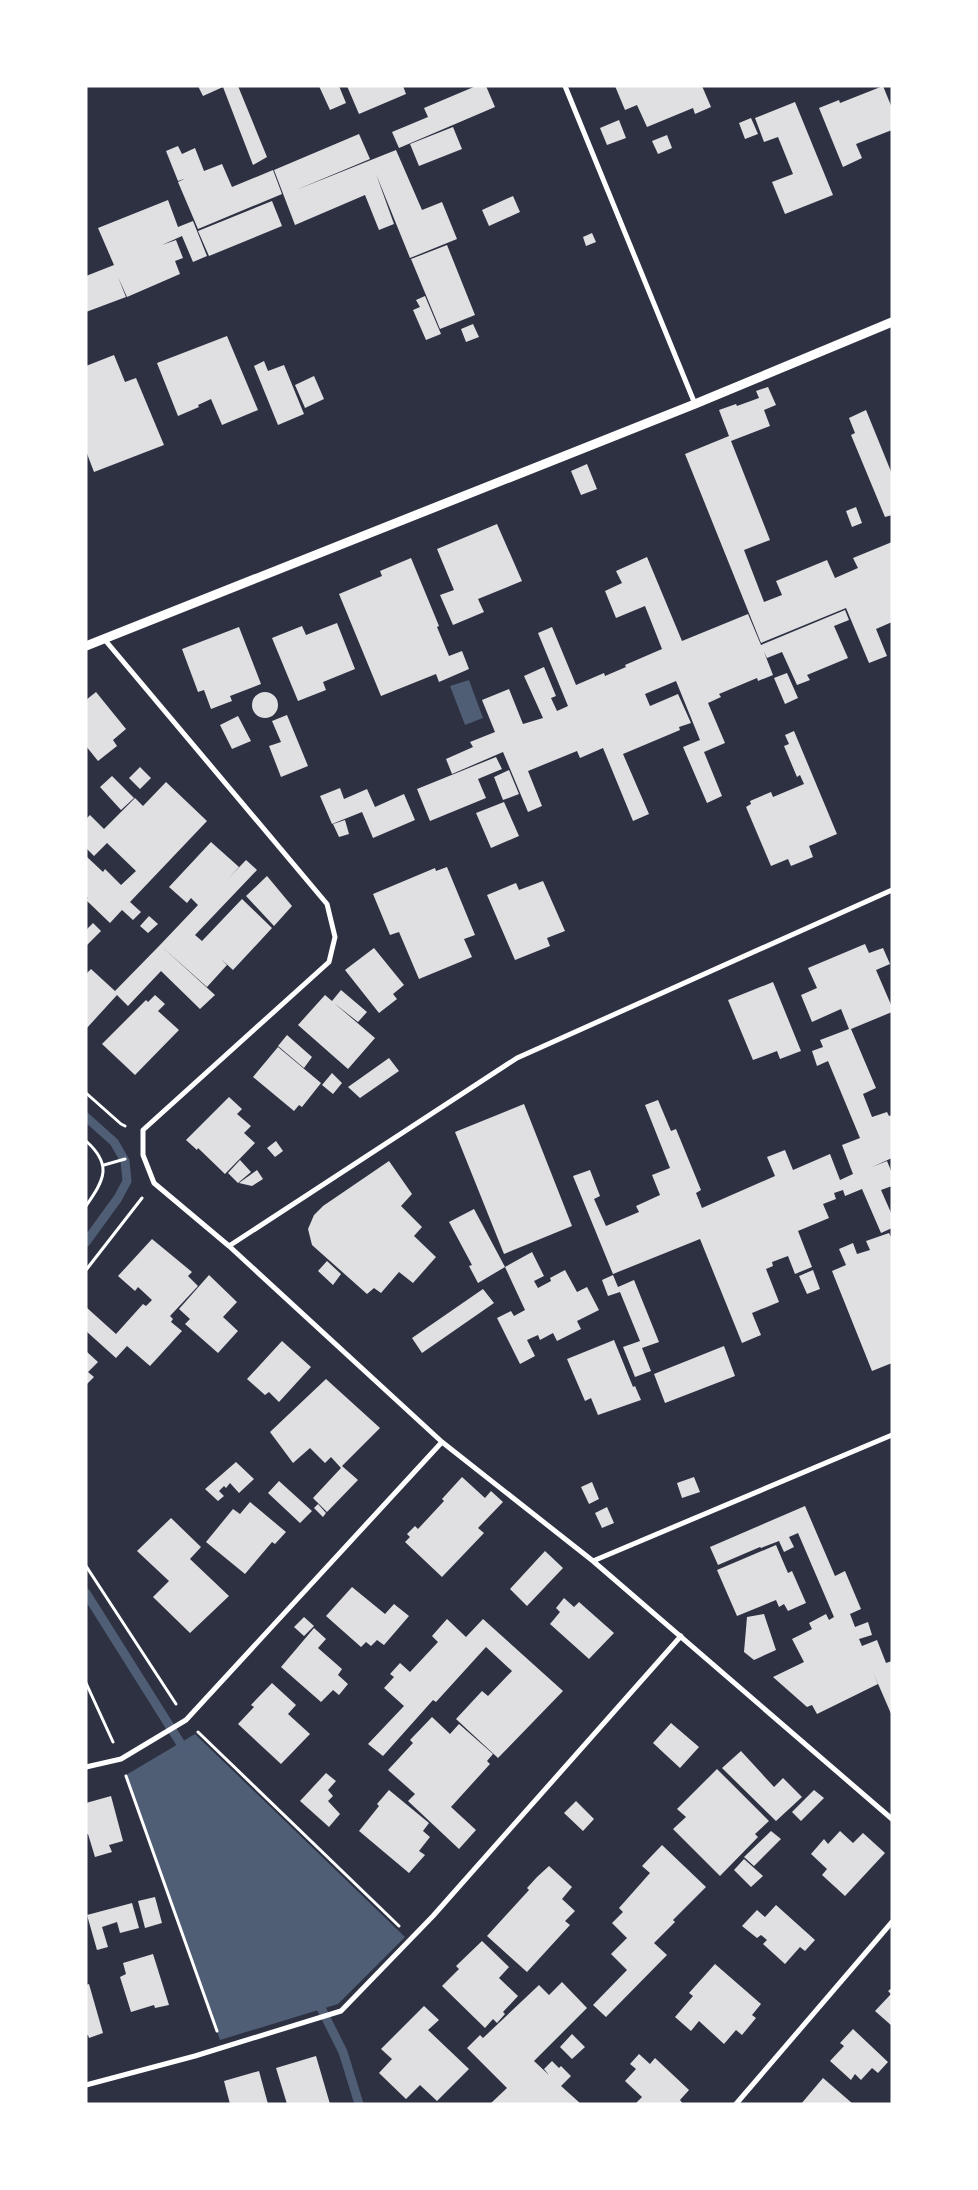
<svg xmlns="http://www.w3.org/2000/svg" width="978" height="2190" font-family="Manrope,sans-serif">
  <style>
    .water { fill: #4f5d75 }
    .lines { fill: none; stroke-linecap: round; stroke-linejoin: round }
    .stream { stroke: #4f5d75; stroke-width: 9 }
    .building { fill: #e0e0e3 }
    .path { stroke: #fff; stroke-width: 3 }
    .minor { stroke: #fff; stroke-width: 5 }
    .tertiary { stroke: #fff; stroke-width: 9 }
  </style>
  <rect width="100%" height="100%" fill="#2d3142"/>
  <path class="water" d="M469,680l14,38 -18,7 -15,-39z
    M195,1734l210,203 -67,67 -118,36 -94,-265z"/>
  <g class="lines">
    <path class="stream" d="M86,1117l28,25 11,19 2,20 -9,17 -32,44
      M86,1593l100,159
      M317,2000l26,52 16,52"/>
  </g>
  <path class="building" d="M198,86h40l29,71 -14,8 -30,-78 -20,9z
    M319,86h20l7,17 -16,7z
    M347,86h56l3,8 -47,20z
    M476,86h10l9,21 -96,41 -7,-16 36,-15 -4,-9z
    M615,86h87l9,21 -16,7 -2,-6 -46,19 -10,-22 -12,5z
    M883,86l9,22v22l-36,14 6,14 -19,9 -24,-59 20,-8 1,3z
    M795,102l38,93 -48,19 -13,-32 21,-8 -15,-37 -14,5 -9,-24z
    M751,118l7,16 -13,5 -6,-16z
    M619,120l7,18 -19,7 -7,-17z
    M453,127l9,22 -43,17 -9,-22z
    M359,134l11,25 -74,31 100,-40 26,60 20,-8 15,37 -47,19 -34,-84 18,50 -15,6 -14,-35 -70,30 -21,-55z
    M667,135l5,13 -14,6 -6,-13z
    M178,146l4,8 13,-6 9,23 18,-7 10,23 41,-17 9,24 -84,35 -20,-47 6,-3 -6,2 -12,-30z
    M513,196l7,16 -31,14 -7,-16z
    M168,200l10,27 15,-6 14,35 -14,6 -11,-26 -20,9 14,-5 7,18 -8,3 5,13 -53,23 -9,-20 8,20 -40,15v-36l28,-11 -16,-37z
    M272,201l10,25 -73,30 -11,-25z
    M592,233l4,9 -10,4 -3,-9z
    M447,245l28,70 -35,14 -29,-70z
    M425,296l16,38 -15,6 -13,-30 7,-3 -4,-7z
    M473,324l6,13 -13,5 -5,-13z
    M227,336l31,74 -36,15 -11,-26 -13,6 1,2 -21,9 -21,-53z
    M114,355l11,27 11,-4 28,67 -70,27 -8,-21v-85z
    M264,361l4,10 16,-6 20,49 -26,11 -24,-59z
    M314,376l10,23 -19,9 -10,-23z
    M768,387l8,18 -12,5 6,16 -39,15 39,99 -26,10 20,52 18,-7 -6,-14 51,-21 8,18 23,-10 -5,-10 39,-16v80l-16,7 11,27 -18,7 -23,-55 -85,35 -76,-189 44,-18 -10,-26 17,-6 1,2 22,-8 -3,-7z
    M866,410l26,64v41l-7,2 -34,-82 4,-2 -6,-15z
    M587,464l10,25 -16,6 -10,-24z
    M856,507l6,16 -10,4 -6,-16z
    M497,524l25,57 -44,18 6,13 -31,13 -13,-30 14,-5 -17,-41z
    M647,557l35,84 66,-27 13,31 84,-35 4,10 -15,6 14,32 -41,17 3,5 -13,5 -15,-33 -15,6 -3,-6 9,23 -15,6 -1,-3 -38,16 2,3 -13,6 17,40 -21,9 18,44 -15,7 -24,-56 17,-7 -24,-59 -31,13 5,12 28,-12 13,29 -12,4 1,3 -57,24 26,60 -16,7 -30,-73 -23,10 -3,-7 -49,20 14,35 -14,6 -25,-60 -51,22 -6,-15 27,-12 -3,-5 25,-10 -13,-32 27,-11 14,35 20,-6 -19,-42 20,-9 12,29 -5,2 6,13 11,-5 -30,-73 14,-6 24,58 28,-12 1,3 21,-9 -1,-2 37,-16 -17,-43 -29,12 -11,-27 17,-8 -6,-12z
    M411,558l28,68 -2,1 12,29 13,-5 7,18 -30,13 -3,-8 -55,22 -42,-102 43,-18 -2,-5z
    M337,623l18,46 -32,13 3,8 -28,11 -26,-63 30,-12 4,9z
    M239,627l22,57 -31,12 2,5 -21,8 -7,-19 -6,2 -16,-43z
    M787,673l11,25 -13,6 -11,-26z
    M96,692l30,37 -13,11 4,6 -19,15 -12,-15v-46z
    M252 705a13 13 0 1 1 26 0a13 13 0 1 1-26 0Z
    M287,715l21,51 -27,11 -12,-31 12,-4 -9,-21z
    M238,716l13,25 -19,8 -12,-24z
    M794,731l43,103 -28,12 4,11 -22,9 -3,-7 -17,7 -25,-59 5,-3 -1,-3 21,-9 2,5 31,-13 -4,-9 -3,2 -13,-31 5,-2 -4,-9z
    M496,757l6,12 -24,10 8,19 -56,23 -13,-32z
    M140,767l11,11 -11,11 -11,-11z
    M509,770l10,24 -16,6 -9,-23z
    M112,776l22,22 -13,12 -21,-23z
    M166,782l41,39 -77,81 11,10 -8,8 -11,-10 -12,13 -24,-23 2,-2 -2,-1v-41l17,16 2,-3 16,16 15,-14 -29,-28 -13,13 -8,-8v-29l4,-4 14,14 31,-31 8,8z
    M340,788l4,11 23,-10 8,18 29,-13 11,26 -42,18 -11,-26 -30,12 -12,-28z
    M504,802l15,34 -28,12 -15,-35z
    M345,820l4,14 -10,3 -6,-13z
    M211,842l28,25 -13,14 20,-21 11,10 -62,65 7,6 40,-42 30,29 -39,42 -12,-11 6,6 -20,22 -47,-42 38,-40 -7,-7 -4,5 -18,-16z
    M447,867l28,68 -11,4 8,18 -53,22 -20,-47 -9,3 -17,-41 62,-26 1,3z
    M267,876l25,30 -18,20 -28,-30z
    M543,881l22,50 -18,7 3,8 -35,14 -28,-65 29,-12 3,7z
    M149,916l9,8 -10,9 -8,-7z
    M93,923l8,8 -15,15v-16z
    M865,944l4,9 14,-5 7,16 -14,6 16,37v5l-41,17 25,59 -13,6 9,23 15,-5 2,4 3,-1v43l-20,9 15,-6 5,12v13l-11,4 11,25v13l-11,5 -19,-44 -17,7 -2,-6 -9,3 2,6 -13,5 6,14 -31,13 14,36 -17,7 -7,-18 -16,6 1,4 -7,3 13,33 -27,11 9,22 -19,8 -42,-104 -87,35 -40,-98 17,-6 10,26 -6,3 12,27 33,-14 -3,-6 24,-11 -8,-20 18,-7 -25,-63 13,-5 13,31 5,-2 25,61 -5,3 6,15 73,-32 -8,-19 18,-7 8,20 37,-16 10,26 13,-6 -11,-29 18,-7 -32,-77 -11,5 -5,-15 11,-4 -3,-7 29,-11 -8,-20 -29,13 -11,-27 16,-7 -9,-20z
    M160,945l55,50 -15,14 -39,-38 -33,35 -11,-11 -31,34v-55l5,-5 24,22z
    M374,948l30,37 -11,9 4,5 -18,14 -34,-43z
    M773,982l28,69 -21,8 -3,-8 -24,9 -25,-60z
    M341,990l26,22 -9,10 -24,-19 41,35 -27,31 -50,-44 27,-30 7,6z
    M155,995l10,9 -7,7 21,19 -44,45 -33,-31 44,-44 2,2z
    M287,1035l25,22 -8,11 -26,-22z
    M278,1047l43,36 -19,24 -3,-2 -5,6 -41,-34z
    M389,1058l10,13 -39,27 -12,-11z
    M332,1073l10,10 -9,11 -11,-9z
    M229,1097l13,12 -5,5 14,12 -7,7 11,10 -30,31 -27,-26 -1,2 -11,-10z
    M524,1104l48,122 -68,28 -49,-122z
    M276,1141l7,10 -8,6 -8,-9z
    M240,1160l11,12 -13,11 -10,-10z
    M389,1161l23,33 -11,12 21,21 -8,9 22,21 -23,26 -14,-11 -18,21 -7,-5 -7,6 -55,-49 -4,-16 6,-14 9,-9z
    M257,1170l6,9 -11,7 -13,-3z
    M474,1209l31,58 -27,16 -9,-17 3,-1 -23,-43z
    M889,1233l3,6v124l-20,8 -40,-100 14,-6 -7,-16 14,-6 4,11 13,-4 -4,-9z
    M152,1239l40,33 -4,4 10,10 -28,30 3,3 -2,3 11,9 -32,35 -23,-20 -11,12 -30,-27v-24l30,27 27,-30 3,2 6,-6 -14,-13 -3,4 -17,-15z
    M532,1252l12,24 -10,5 4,7 13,-7 -1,-3 15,-8 12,22 10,-5 12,23 -22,11 4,8 -24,12 -4,-8 -13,7 -2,-5 -11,5 8,16 -15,8 -23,-46 14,-7 3,5 11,-6 -20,-43z
    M327,1261l14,13 -8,11 -15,-14z
    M813,1270l7,19 -13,5 -8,-18z
    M209,1275l28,27 -14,15 15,14 -20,22 -33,-29 5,-5 -11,-10z
    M613,1275l5,12 16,-7 25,62 -17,6 9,23 -16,6 -12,-30 17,-6 -20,-49 -12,4 -6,-16z
    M483,1289l11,14 -72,50 -10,-15z
    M614,1340l19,47 2,-1 6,14 -43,15 -7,-17 -6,3 -18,-42z
    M282,1341l29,26 -32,35 -10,-10 -4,3 -18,-16z
    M724,1346l11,30 -70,27 -11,-29z
    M86,1351l12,11 -10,10 6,5 -8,8z
    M326,1379l54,49 -38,38 16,14 -31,32 -14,-14 28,-30 -10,-11 -6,6 -15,-15 -17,15 -23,-31z
    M236,1462l18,17 -15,14 -9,-10 -4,5 -2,-2 -5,5 5,5 -6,5 -13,-12z
    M462,1477l23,21 6,-7 12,11 -25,26 6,5 -42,44 -37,-35 5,-5 -3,-3 8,-8 3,3 26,-28 -2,-2z
    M694,1477l6,15 -18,6 -5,-15z
    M279,1481l33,30 -12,12 -32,-30z
    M592,1482l7,17 -10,5 -8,-17z
    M250,1502l36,30 -11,12 -3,-2 -27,32 -39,-32 27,-33 7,5z
    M318,1504l8,9 -3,4 -9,-9z
    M805,1506l30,70 10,-5 16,38 -11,5 5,13 13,-5 4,13 -13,4 3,7 15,-6 9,23 6,-2v55l-19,-44 5,12 -61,30 -5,-9 -5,2 -34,-30 31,-15 -12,-23 20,-10 -3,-6 17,-9 3,6 5,-3 -36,-84 -9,4 5,10 -10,5 -5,-11 -18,7 -1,-1 -42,18 -8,-18z
    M607,1507l7,16 -12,5 -7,-15z
    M171,1518l30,29 -11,12 39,37 -39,37 -37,-36 16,-16 -32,-30z
    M776,1545l12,28 4,-2 14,32 -18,8 -4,-7 -5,3 -3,-7 -39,16 -20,-46z
    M545,1551l18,17 -36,38 -17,-17z
    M352,1587l33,27 9,-10 15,12 -25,29 -7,-5 -6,6 -5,-4 -5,5 -35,-31z
    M564,1598l10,9 5,-5 35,31 -25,26 -39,-35 10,-12 -4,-4z
    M764,1614l12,36 -22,10 -10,-8 3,-35z
    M304,1617l10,9 -10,10 -10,-9z
    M447,1619l19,18 17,-18 80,72 -65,67 -42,-39 26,-28 6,5 24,-25 -26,-24 -50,55 -3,-2 -50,56 -15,-12 36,-38 -20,-18 10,-11 -4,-3 10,-11 10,9 28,-30 -6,-6z
    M314,1628l12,11 -8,9 24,21 -4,6 10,9 -9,11 -6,-5 -12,12 -40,-35z
    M272,1683l24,22 -8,9 22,20 -29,30 -43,-40 16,-17 -3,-2z
    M432,1717l18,17 9,-10 34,30 -6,7 3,3 -39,43 25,23 -17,19 -51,-48 7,-7 -27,-24 25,-27 -3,-3z
    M671,1723l28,24 -19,21 -27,-25z
    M741,1751l33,36 9,-9 19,19 -26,24 -54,-53z
    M717,1769l52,52 -14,13 3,3 -38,39 -47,-47 13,-12 -9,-8z
    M326,1773l10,8 -8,9 5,6 -5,5 12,13 -11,13 -29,-26z
    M389,1790l40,33 -6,8 7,6 -11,14 6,4 -16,18 -50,-42 20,-25 -2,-2z
    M814,1790l10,8 -23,23 -9,-9z
    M111,1796l12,45 -14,4 3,7 -17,5 -7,-23h-2v-31z
    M576,1801l18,18 -11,12 -19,-18z
    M771,1831l10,8 -27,27 -10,-9z
    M840,1831l13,12 10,-10 22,20 -40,43 -23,-21 5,-6 -16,-15 13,-15 4,5z
    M662,1845l44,42 -33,33 2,2 -21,21 13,12 -61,62 -13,-12 34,-35 -16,-16 16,-16 -15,-15 11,-11 -4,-4 31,-35 -8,-7z
    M744,1859l19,17 -12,11 -17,-17z
    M549,1866l23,21 -10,12 13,12 -10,10 5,4 -43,47 -40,-36 42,-46 -2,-2 10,-11z
    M155,1897l7,26 -17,5 -7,-27z
    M132,1903l7,25 -19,5 -3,-11 -15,5 6,20 -11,3 -10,-35z
    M776,1905l39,35 -10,11 -5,-4 -15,17 -22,-20 4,-4 -6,-5 -4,3 -15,-12 15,-16 8,7z
    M482,1941l27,26 -10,11 19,18 -15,16 2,2 -8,9 -4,-4 -8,9 -43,-42 17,-17 -3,-3z
    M153,1954l16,51 -14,3 -1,-3 -23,7 -11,-35 6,-3 -3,-11z
    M715,1964l46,40 -9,11 4,3 -14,17 -6,-5 -12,14 -25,-23 -8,10 -16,-14 18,-21 -4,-3z
    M562,1982l25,26 -53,53 15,14 -5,-6 8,-8 7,7 2,-2 10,10 -10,10 20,18h-91l17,-16 -40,-40 13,-13 3,3 56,-53 10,10z
    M89,1984l14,49 -14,5 -1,-3h-2v-50z
    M892,1988v38l-17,-15 16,-17 -3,-3z
    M424,2006l15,14 -11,10 41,39 -32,32 -17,-16 -14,14 -27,-26 13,-14 -11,-10z
    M853,2029l35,33 -10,11 -6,-5 -11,12 -6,-6 -4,6 -21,-19 14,-15 -4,-3z
    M572,2034l13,13 -13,12 -12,-12z
    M639,2054l11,10 5,-6 34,32 -9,10 3,4h-48l7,-7 -17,-16 11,-12 -6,-5z
    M316,2056l14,48h-43l-11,-36z
    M259,2071l9,33h-38l-6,-23z
    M823,2078l30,26h-52z"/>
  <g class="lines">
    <path class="path" d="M86,1093l35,31 4,2
      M86,1141c27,24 18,39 0,65
      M104,1165l21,-6
      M86,1270l56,-72
      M86,1566l90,138
      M86,1683l27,59
      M198,1732l201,194
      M126,1776l91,255"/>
    <path class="minor" d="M565,86l130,318
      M105,640l222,264 8,33 -6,25 -186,168v25l11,28 75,63 213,196 151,119 299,258
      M229,1246l288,-188 375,-168
      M593,1561l299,-126
      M86,1767l35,-8 65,-39 256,-278
      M86,2085l109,-29 146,-45 92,-95 248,-280
      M736,2104l156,-182"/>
    <path class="tertiary" d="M86,646l609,-242 197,-82"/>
  </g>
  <rect width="978" height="2190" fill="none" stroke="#ffffff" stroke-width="175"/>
</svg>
